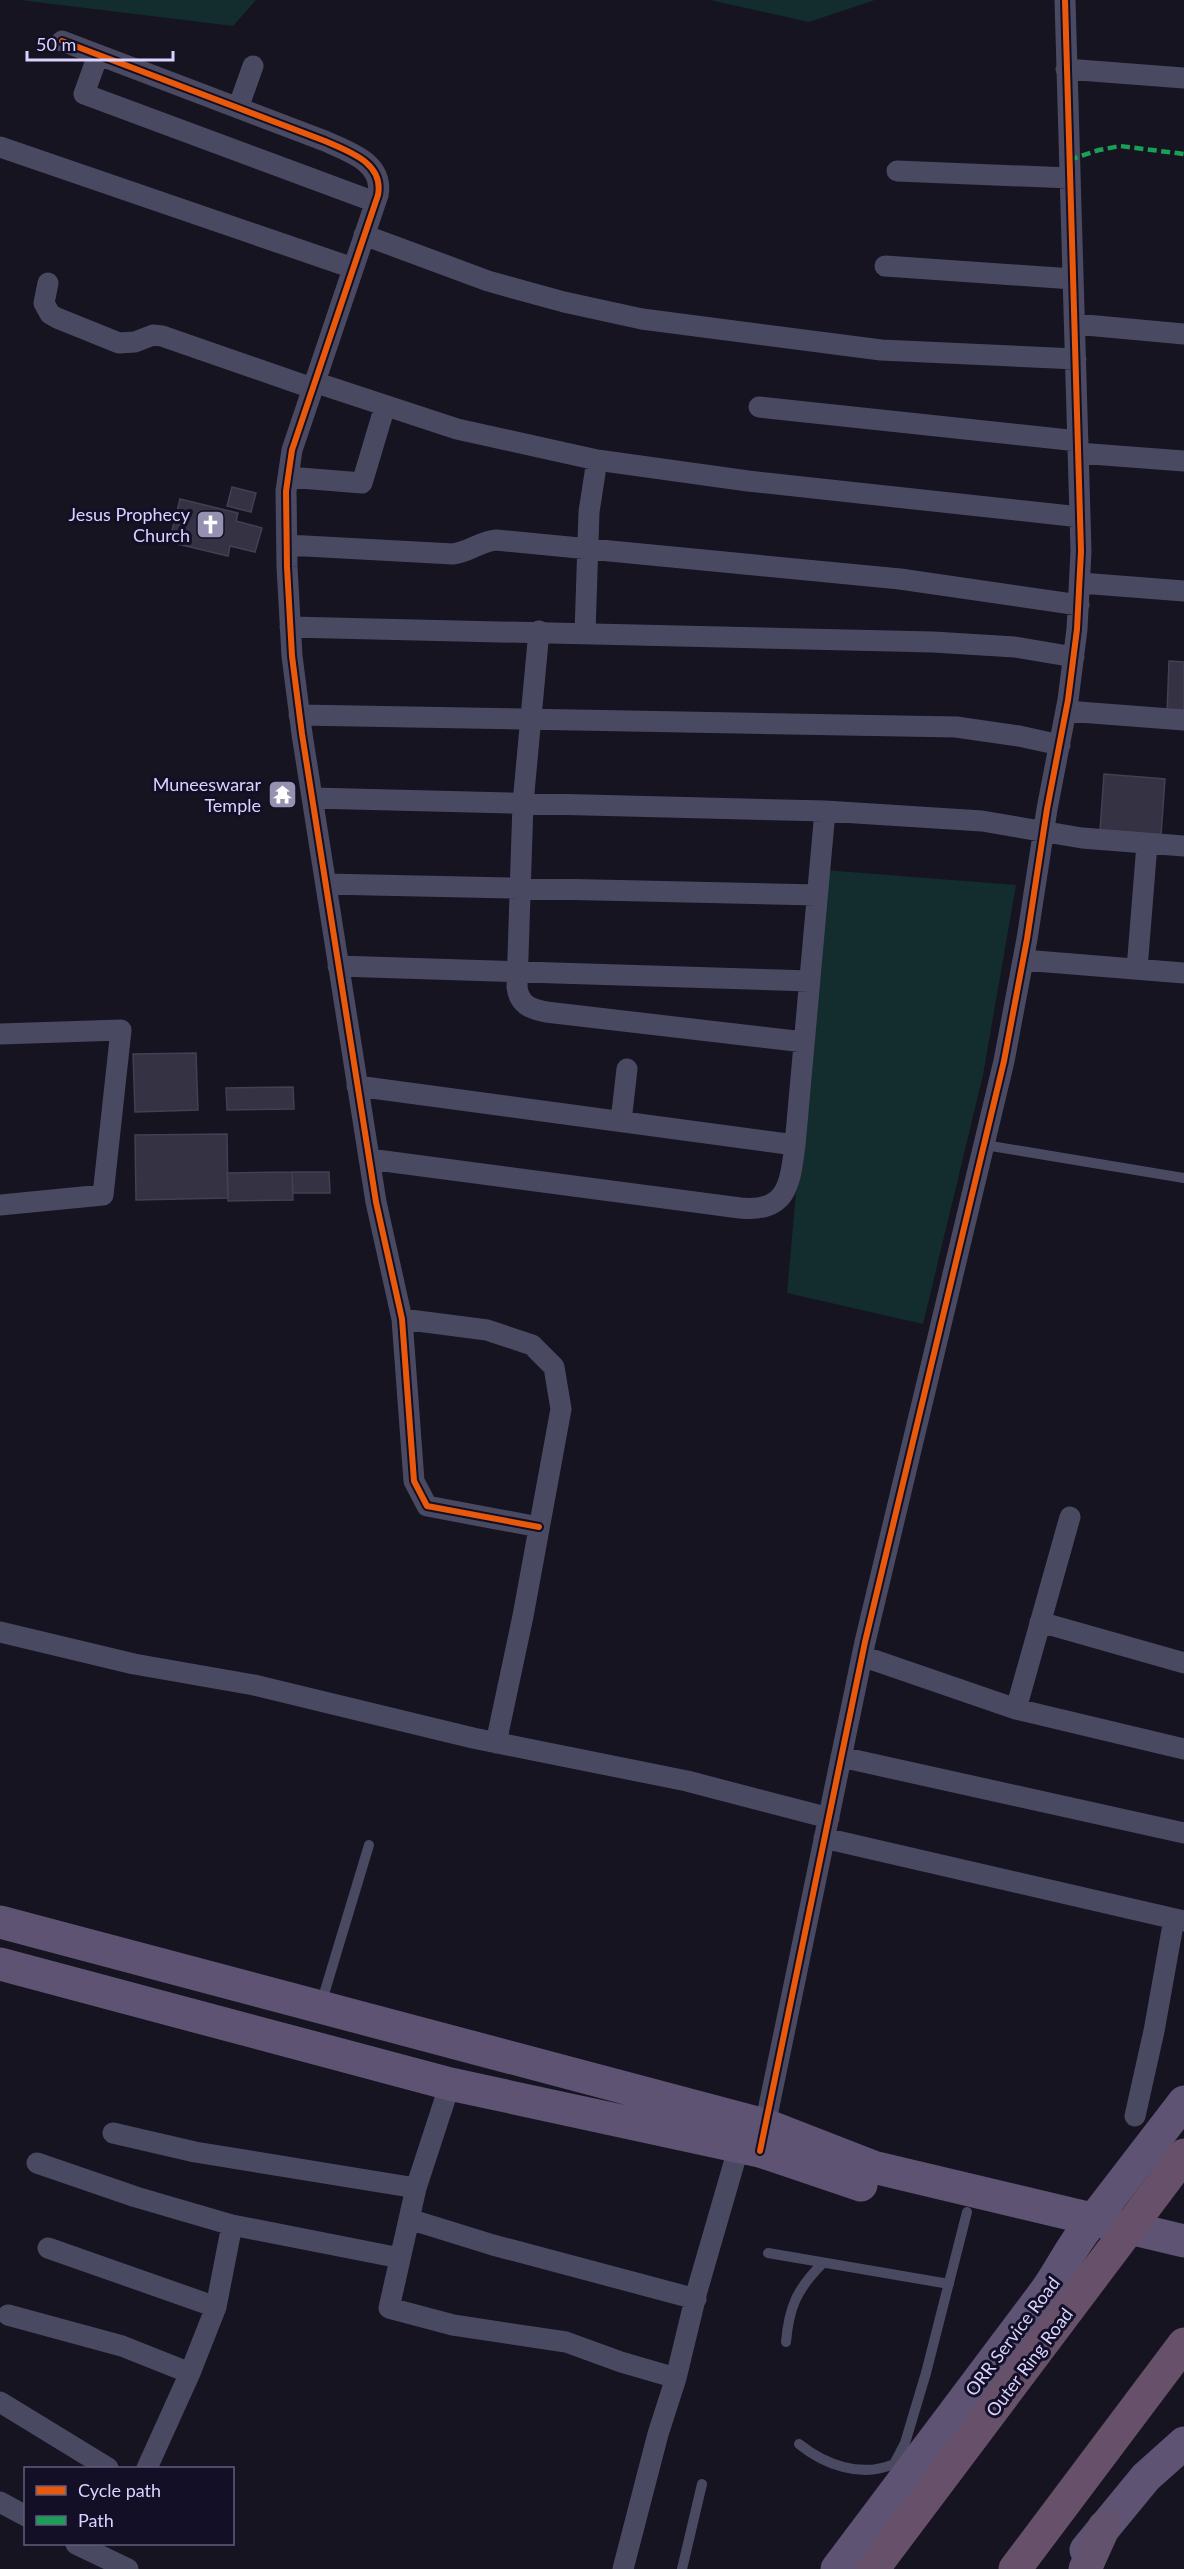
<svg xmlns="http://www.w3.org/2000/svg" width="1184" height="2569" font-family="Lato,sans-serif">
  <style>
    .green { fill: #132c2d }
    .building { fill: #343243; stroke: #433f54; stroke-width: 1.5 }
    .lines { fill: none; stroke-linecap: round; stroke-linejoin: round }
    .service { stroke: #4a4962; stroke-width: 10 }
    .minor { stroke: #4a4962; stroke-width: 21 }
    .primary { stroke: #5e5373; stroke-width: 33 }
    .trunk { stroke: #62526e; stroke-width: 33 }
    .motorway { stroke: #67516a; stroke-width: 33 }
    .quiet { stroke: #1a9f57; stroke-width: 4.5; stroke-dasharray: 9 4.5; stroke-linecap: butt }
    .cycleway-casing { stroke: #130f26; stroke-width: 10 }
    .cycleway { stroke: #e8590c; stroke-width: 6 }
    .labels { text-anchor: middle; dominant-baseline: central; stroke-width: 6; stroke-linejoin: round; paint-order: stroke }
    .poi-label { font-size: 18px; fill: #d9d4ff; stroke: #130f26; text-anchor: end }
    .street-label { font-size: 18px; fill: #d9d4ff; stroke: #130f26 }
  </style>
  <rect width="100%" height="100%" fill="#161421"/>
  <path class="green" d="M20,0h236l-23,26z
    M710,0h165l-66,22z
    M825,870l191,15 -33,190 -60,249 -136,-31z"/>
  <path class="building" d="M232,487l24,6 -5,19 -24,-6z
    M180,499l58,14 -2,8 26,7 -7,24 -25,-6 -2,10 -59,-14z
    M1169,661l15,1v53l-17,-1z
    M1104,774l61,5 -4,56 -61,-5z
    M196,1053l2,57 -63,2 -2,-58z
    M293,1087l1,22 -67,1 -1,-22z
    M227,1134l1,64 -92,2 -1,-65z
    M292,1172l1,28 -65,1 -1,-28z
    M292,1172h37l1,21h-37z"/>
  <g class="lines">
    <path class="service" d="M985,1145l199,33
      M321,2004l48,-159
      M768,2253l181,31
      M786,2342c3,-35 11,-53 36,-78
      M799,2444c26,21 62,34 95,20l11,-21 21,-70 41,-161
      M682,2569l20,-85"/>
    <path class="minor" d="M62,41l263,100c25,11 59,22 53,54l-86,255 -6,41 1,76 5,89 10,78 74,468 26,117 12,162 13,25 112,21
      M98,55l-14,39 291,108
      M1066,69l118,9
      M238,108l15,-42
      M0,147l353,121
      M897,171l173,7
      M364,235l124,46 76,21 78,17 239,31 195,9
      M885,266l188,13
      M48,283l-4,20 6,11 7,4 62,25 16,-1 18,-7 9,1 150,52
      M1075,324l109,10
      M314,382l143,47 140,31 151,21 332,36
      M759,407l319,34
      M1078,453l106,8
      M288,477l74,6 23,-77
      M287,545l166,9c16,-2 28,-13 43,-14l404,39 179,26
      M1081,583l103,8
      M290,627l643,15 82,5 59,10
      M539,631l-16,172 -6,184c2,18 14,22 29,25l258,30
      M585,633l4,-121 8,-52
      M1066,711l118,9
      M299,715l657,12 63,9 41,9
      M312,798l513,13 157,10 100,17 102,8
      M326,884l491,11
      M1023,960l161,13
      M338,966l472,15
      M1137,969l10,-125
      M0,1034l121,-4 -18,165 -103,10
      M357,1086l438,59
      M621,1121l6,-52
      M369,1159l371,49c48,5 50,-25 55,-63l30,-334
      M402,1319l85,11 45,15 22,22 7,42 -38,207 -27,127
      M1040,1622l144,41
      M0,1632l134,32 120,21 219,53 214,43 142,37
      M862,1656l154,53 168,40
      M1016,1709l54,-192
      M841,1757l343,76
      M824,1838l360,83
      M450,2084l-34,104 -27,120 64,17 113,17 55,20 55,16
      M1135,2116l19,-85 20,-112
      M113,2133l82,19 221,36
      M763,2135l102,-493 139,-581 23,-122 20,-130 21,-109 9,-71 4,-78 -16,-551
      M37,2163l99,34 96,28 168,33
      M409,2219l84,26 203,54
      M48,2248l168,59
      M8,2315l114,31 68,27
      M0,2402l108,66
      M147,2468l43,-95 26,-66 16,-82
      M0,2502l26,14
      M76,2544l52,25
      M623,2569l35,-135 18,-56 21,-87 42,-145"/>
    <path class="primary" d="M0,1922l765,203 108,42 311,74
      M0,1964l450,120 310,67 101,34
      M1086,2550l60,-73 38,-34
      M837,2569l208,-277c17,-24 29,-51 49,-73l90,-117"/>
    <path class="trunk" d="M1085,2569l19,-42"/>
    <path class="motorway" d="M873,2569l311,-414
      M1015,2569l169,-225"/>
    <path class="quiet" d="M1069,160l30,-10 21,-4 64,8"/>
    <defs>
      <path id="cycleway" d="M62,41l263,100c25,11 59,22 53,54l-86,255 -6,41 1,76 5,89 10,78 74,468 26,117 12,162 13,25 112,21
        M760,2151l105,-509 139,-581 23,-122 20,-130 21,-109 9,-71 4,-78 -16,-551"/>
    </defs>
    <use href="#cycleway" class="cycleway-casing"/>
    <use href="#cycleway" class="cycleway"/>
  </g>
  <defs>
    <symbol id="church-square" viewBox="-11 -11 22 22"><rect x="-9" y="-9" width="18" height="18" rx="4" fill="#9591b1" stroke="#130f26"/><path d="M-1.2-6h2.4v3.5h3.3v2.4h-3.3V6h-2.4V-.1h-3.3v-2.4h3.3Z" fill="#fff"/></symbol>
    <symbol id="temple-square" viewBox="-11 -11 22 22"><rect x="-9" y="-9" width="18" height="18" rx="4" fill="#9591b1" stroke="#130f26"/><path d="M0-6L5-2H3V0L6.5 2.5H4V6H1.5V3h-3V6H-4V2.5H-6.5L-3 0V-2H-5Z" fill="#fff"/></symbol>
  </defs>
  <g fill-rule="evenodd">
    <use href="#church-square" x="194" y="508" width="33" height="33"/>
    <use href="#temple-square" x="266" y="778" width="33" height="33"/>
  </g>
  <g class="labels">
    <g class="poi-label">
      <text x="190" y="514">Jesus Prophecy<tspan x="190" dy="21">Church</tspan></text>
      <text x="261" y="784">Muneeswarar<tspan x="261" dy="21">Temple</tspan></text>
    </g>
    <g class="street-label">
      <text transform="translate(1012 2336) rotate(-53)">ORR Service Road</text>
      <text transform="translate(1029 2362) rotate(-53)">Outer Ring Road</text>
    </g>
  </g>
  <rect x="24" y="2467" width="210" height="78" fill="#130f26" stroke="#625e7d" stroke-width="1.5"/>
  <rect x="36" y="2486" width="30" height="9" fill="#e8590c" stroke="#625e7d" stroke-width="1.5"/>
  <text x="78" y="2497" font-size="18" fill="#d9d4ff">Cycle path</text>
  <rect x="36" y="2516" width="30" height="9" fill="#1a9f57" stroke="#625e7d" stroke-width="1.5"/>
  <text x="78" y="2527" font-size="18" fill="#d9d4ff">Path</text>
  <path d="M27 51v9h146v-9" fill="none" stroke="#d9d4ff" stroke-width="3"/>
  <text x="36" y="51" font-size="18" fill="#d9d4ff" stroke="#130f26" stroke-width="4.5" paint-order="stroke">50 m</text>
</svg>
